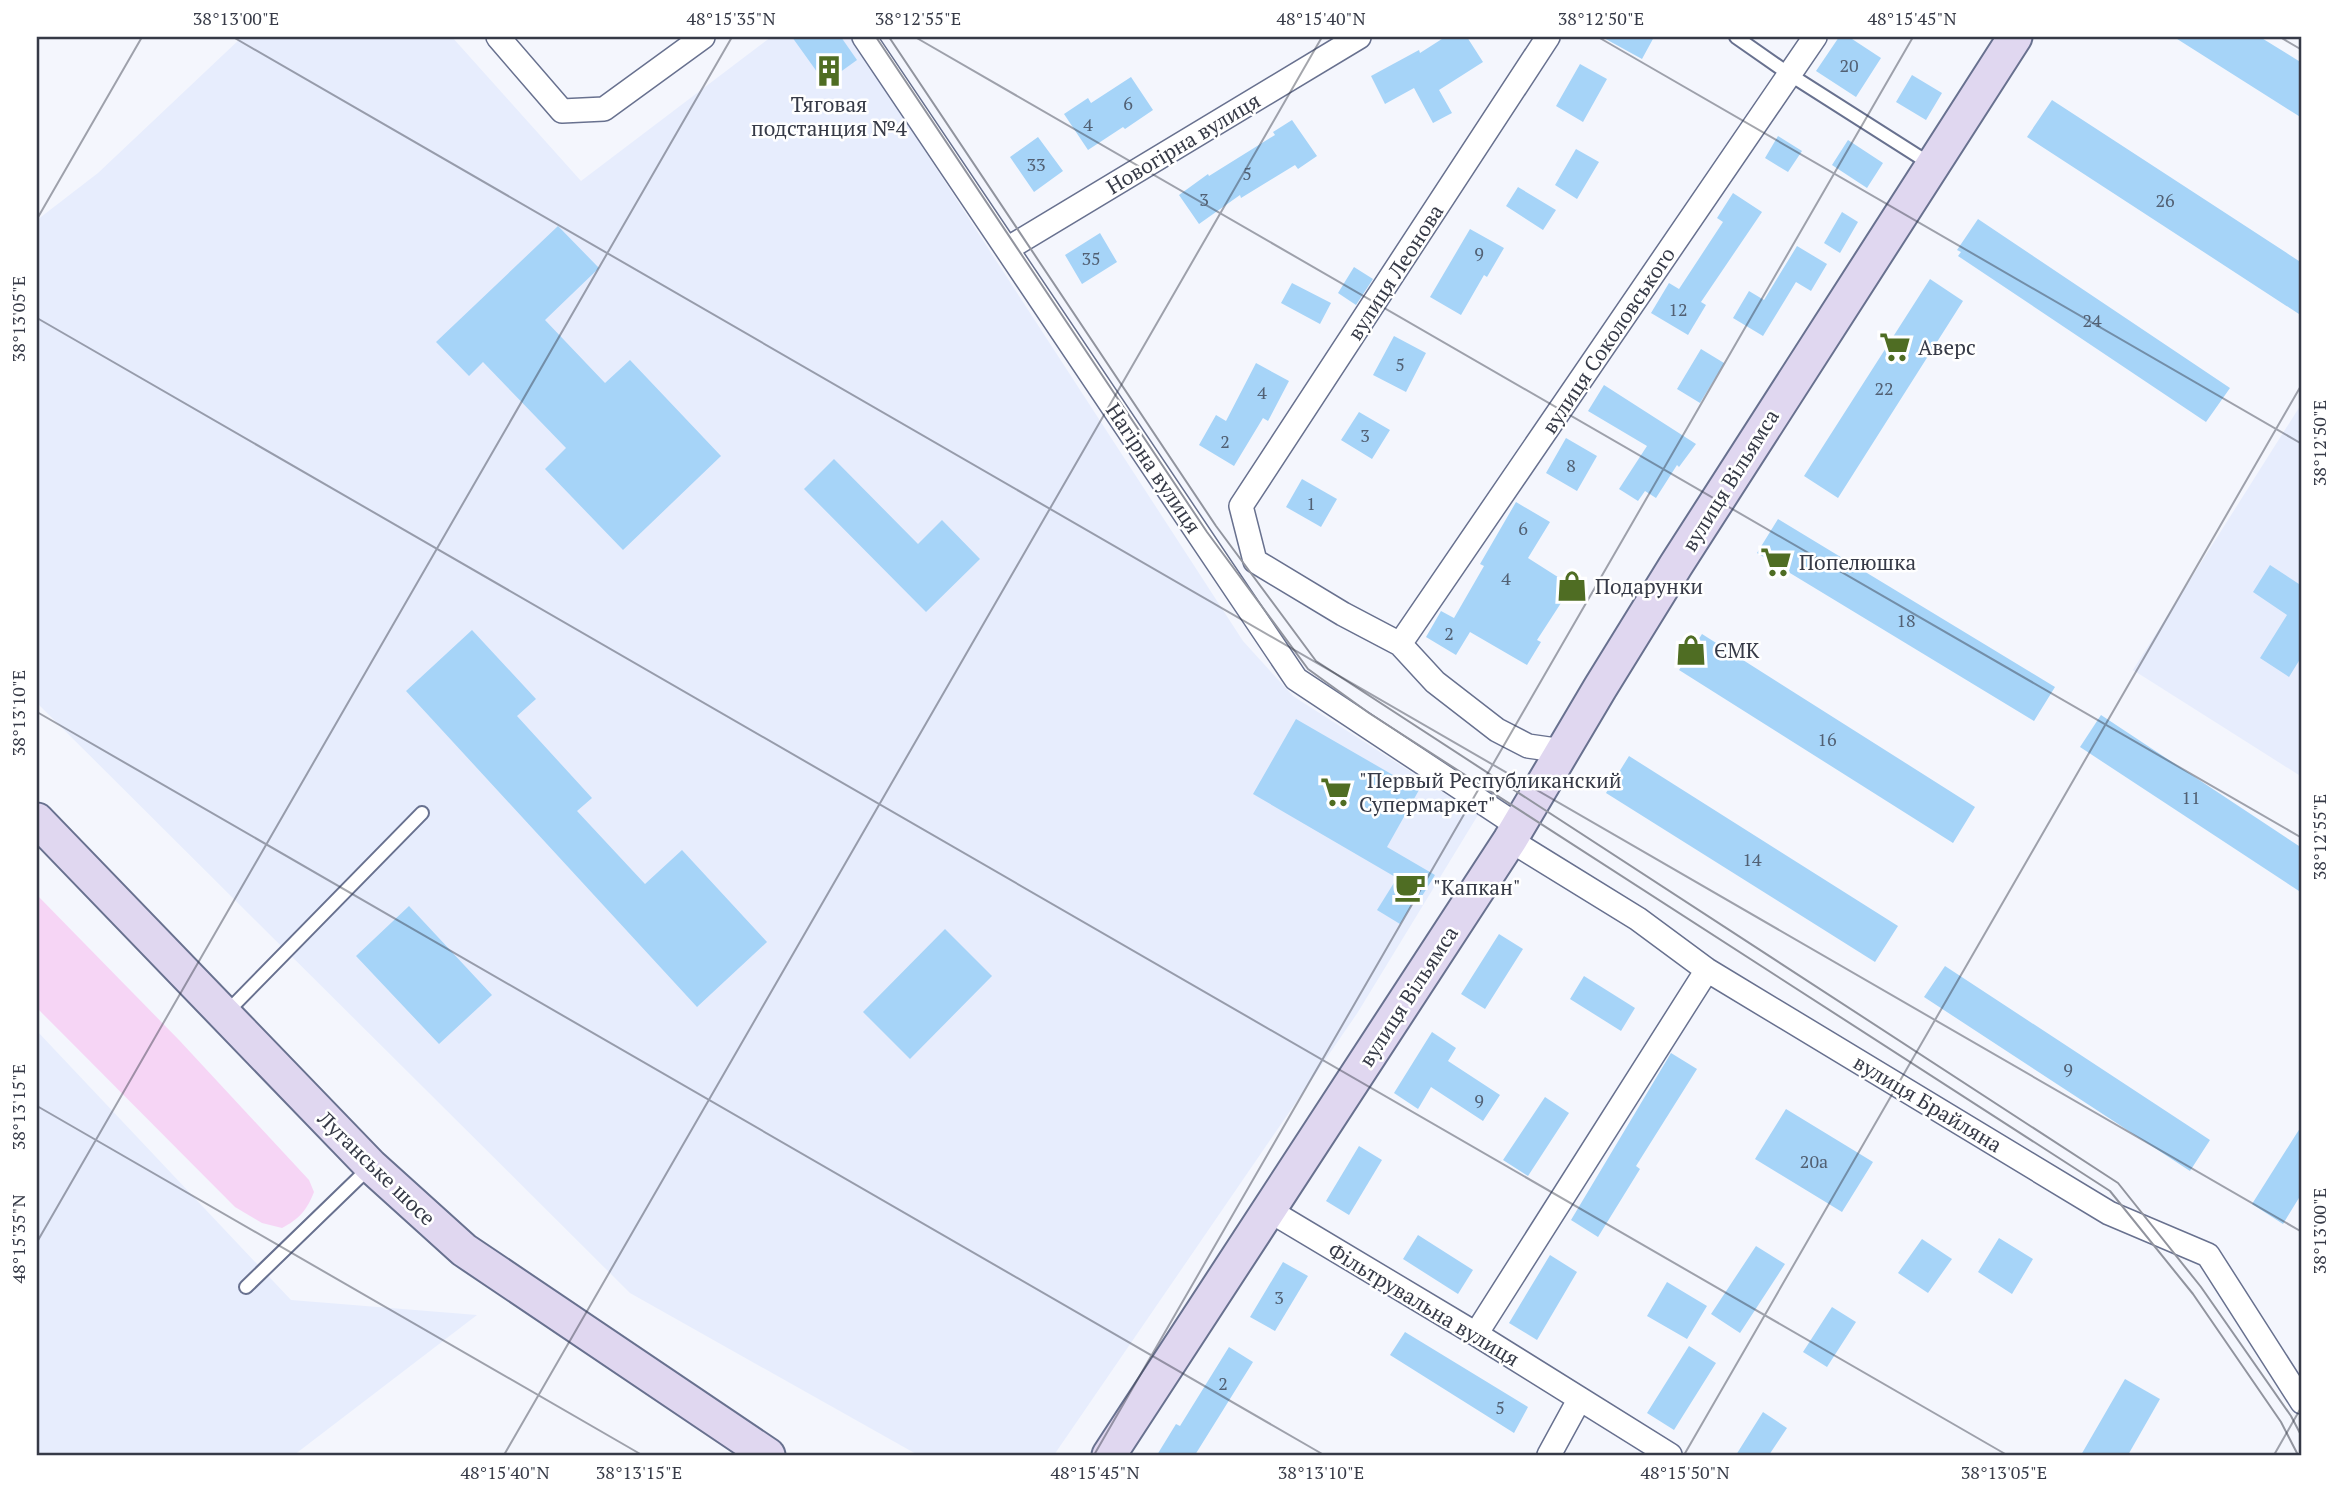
<svg xmlns="http://www.w3.org/2000/svg" width="2339" height="1492" font-family="'PT Serif',serif">
  <style>
    .built { fill: #e7edfd }
    .green { fill: #f6d5f5 }
    .building { fill: #a6d4f8 }
    .lines { fill: none; stroke-linecap: round; stroke-linejoin: round }
    .lane-casing { stroke: #68718f; stroke-width: 16 }
    .street-casing { stroke: #68718f; stroke-width: 26 }
    .secondary-casing { stroke: #68718f; stroke-width: 37 }
    .lane { stroke: #fff; stroke-width: 12 }
    .street { stroke: #fff; stroke-width: 23 }
    .secondary { stroke: #e0d7f0; stroke-width: 33 }
    .tram { stroke: #91949e; stroke-width: 2 }
    .ticks { fill: none; stroke: #363a47; stroke-width: 2; stroke-opacity: 0.45 }
    .labels { text-anchor: middle; dominant-baseline: central; stroke-width: 5; stroke-linejoin: round; paint-order: stroke }
    .number-label { font-size: 18px; fill: #526073 }
    .poi-label { font-size: 21px; fill: #363a47; stroke: #fff; text-anchor: start }
    .street-label { font-size: 21px; fill: #363a47; stroke: #fff }
    .neatline { fill: none; stroke: #363a47; stroke-width: 2.5 }
    .ticks-label { font-size: 18px; text-anchor: middle; fill: #363a47 }
  </style>
  <rect width="100%" height="100%" fill="#f4f6fd"/>
  <path class="built" d="M242,37h210l129,144 190,-144h80l392,604 50,55 185,119 -120,197 -304,443h-136l-288,-162 -593,-590v-483l61,-47z
    M2302,403v374l-169,-107z
    M37,1031l254,269 186,15 -183,140h-257z"/>
  <path class="green" d="M37,895l142,145 130,140 5,12c-7,18 -15,27 -32,36l-20,-5 -27,-16 -198,-199z"/>
  <path class="building" d="M792,37h49l16,23 -32,23z
    M1445,37h22l16,25 -44,28 13,23 -19,10 -19,-35 -29,16 -14,-28 48,-26 1,3z
    M1602,37h52l-12,22z
    M1839,37h10l32,21 -25,39 -40,-26z
    M2174,37h86l42,26v55z
    M1580,64l27,15 -24,43 -27,-16z
    M1912,75l30,18 -16,27 -30,-18z
    M1131,77l22,33 -28,19 -2,-2 -35,23 -24,-36 24,-16 3,5z
    M2052,100l250,163v53l-275,-179z
    M1292,120l25,36 -19,13 -3,-4 -54,33 -1,-3 -41,29 -20,-29 29,-21 1,2 66,-41 -2,-3z
    M1778,136l24,15 -14,21 -23,-14z
    M1038,137l25,34 -29,21 -24,-35z
    M1848,140l35,23 -16,25 -35,-23z
    M1576,149l23,13 -22,37 -22,-14z
    M1518,187l38,23 -13,20 -37,-24z
    M1733,193l29,19 -61,90 5,3 -18,30 -37,-22 18,-30 10,6 44,-67 -6,-4z
    M1842,212l16,10 -18,31 -16,-10z
    M1978,219l252,169 -24,34 -248,-166 3,-4 -4,-2z
    M558,226l41,42 -54,52 60,63 25,-23 91,96 -98,94 -78,-81 21,-21 -83,-86 -14,14 -33,-34z
    M1470,229l34,19 -17,29 -3,-2 -23,40 -31,-18z
    M1100,233l17,29 -35,22 -17,-29z
    M1797,246l30,18 -16,27 -15,-9 -33,54 -30,-18 16,-27 15,9z
    M1354,267l19,12 -17,26 -18,-12z
    M1930,279l33,22 -125,197 -34,-22z
    M1292,283l39,20 -11,21 -39,-21z
    M1394,336l32,17 -20,39 -33,-17z
    M1701,349l23,14 -24,40 -23,-14z
    M1256,363l33,18 -21,40 -5,-3 -29,48 -35,-21 17,-30 10,6z
    M1604,385l92,59 -17,23 -2,-2 -21,33 -11,-7 -7,10 -19,-12 28,-43 -59,-35z
    M1359,412l31,18 -18,29 -31,-19z
    M1566,438l31,18 -20,35 -31,-18z
    M834,459l84,85 24,-24 38,39 -54,53 -122,-123z
    M1302,479l35,20 -16,28 -35,-20z
    M1516,502l34,20 -22,36 44,28 -35,54 4,2 -14,23 -57,-33 -14,23 -30,-18 15,-26 13,7 30,-52 -4,-2z
    M1778,519l277,168 -21,34 -277,-168z
    M2270,565l32,21v70l-13,21 -29,-19 27,-43 -34,-23z
    M472,630l64,69 -19,17 75,82 -15,13 68,73 37,-34 85,92 -70,65 -291,-316z
    M1702,634l273,173 -22,36 -274,-173z
    M2101,715l201,133v45l-222,-146z
    M1296,719l123,71 -32,57 48,28 -16,26 -4,-2 -15,25 -23,-14 20,-32 -144,-84z
    M1629,756l269,170 -23,36 -269,-169z
    M409,906l83,89 -53,49 -83,-88z
    M945,929l47,47 -82,83 -47,-47z
    M1499,934l24,15 -38,60 -24,-15z
    M1945,966l265,174 -20,31 -266,-174z
    M1584,976l51,32 -14,23 -51,-32z
    M1432,1032l24,16 -8,13 52,34 -17,26 -52,-34 -13,22 -24,-16z
    M1671,1053l26,16 -61,97 4,3 -42,68 -27,-17z
    M1545,1097l24,16 -41,63 -25,-16z
    M1786,1109l87,53 -31,50 -87,-53z
    M2302,1125v68l-19,31 -31,-20z
    M1359,1146l23,14 -33,55 -23,-14z
    M1418,1235l55,35 -15,24 -55,-35z
    M1999,1238l34,21 -21,35 -34,-22z
    M1922,1239l30,20 -24,34 -30,-20z
    M1756,1246l29,18 -45,69 -29,-19z
    M1550,1255l27,17 -40,68 -28,-17z
    M1283,1262l25,14 -33,55 -25,-14z
    M1667,1282l40,24 -20,33 -40,-23z
    M1832,1307l24,15 -29,45 -24,-15z
    M1405,1332l123,75 -14,26 -124,-78z
    M1689,1346l27,17 -42,67 -27,-17z
    M1229,1347l24,15 -58,93h-38l19,-31 4,2z
    M2125,1379l35,20 -32,56h-47z
    M1763,1412l24,16 -18,27h-33z"/>
  <g class="lines">
    <defs>
      <path id="lane" d="M1736,37l53,37 143,91
        M225,1014l197,-201
        M246,1287l125,-121"/>
      <path id="street" d="M498,37l64,74 42,-2 99,-72
        M864,37l432,642 222,147
        M1548,37l-307,469 14,55 88,53 57,30 35,38 62,48 31,16 35,5
        M1007,249l352,-212
        M1400,644l415,-607
        M1510,840l128,79 69,51 402,243 99,42 94,147
        M1267,1209l209,125 194,121
        M1476,1334l231,-364
        M1549,1455l30,-55"/>
      <path id="secondary" d="M37,820l334,346 93,84 304,205
        M1109,1455l401,-615 90,-152 76,-123 339,-528"/>
    </defs>
    <use href="#lane" class="lane-casing"/>
    <use href="#street" class="street-casing"/>
    <use href="#secondary" class="secondary-casing"/>
    <use href="#lane" class="lane"/>
    <use href="#street" class="street"/>
    <use href="#secondary" class="secondary"/>
    <path class="tram" d="M876,37l331,495 101,137 61,44 741,478 83,103 88,128 17,33
      M889,37l327,489 100,135 802,522 83,104 90,129 11,21"/>
  </g>
  <path class="ticks" d="M233,37l2069,1195M915,37l1387,801M1598,37l704,407M2280,37l22,13M37,219l105,-182M37,318l1970,1137M37,712l1287,743M37,1106l605,349M37,1242l695,-1205M504,1455l818,-1418M1094,1455l819,-1418M1684,1455l618,-1071M2274,1455l28,-49"/>
  <defs>
    <symbol id="building-bare" viewBox="-9 -9 18 18"><path d="M-4-6H4V6H1V3H-1V6H-4ZM-2.5-4.3h1.7v1.8h-1.7ZM.8-4.3h1.7v1.8H.8ZM-2.5-1h1.7V.8h-1.7ZM.8-1h1.7V.8H.8Z" fill="#4f6d23" stroke="#fff" stroke-width="2.5" paint-order="stroke"/></symbol>
    <symbol id="supermarket-bare" viewBox="-9 -9 18 18"><path d="M-6-5.5h2.5l.6 2H6L4.5 2H-2.5L-4.4-4H-6ZM-1.5 3.2a1.3 1.3 0 1 0 .1 0ZM3 3.2a1.3 1.3 0 1 0 .1 0Z" fill="#4f6d23" stroke="#fff" stroke-width="2.5" paint-order="stroke"/></symbol>
    <symbol id="shop-bare" viewBox="-9 -9 18 18"><path d="M-5-2.5h2.3a2.7 3.5 0 0 1 5.4 0H5L5.5 6h-11ZM-1.5-2.5h3a1.5 2.3 0 0 0-3 0Z" fill="#4f6d23" stroke="#fff" stroke-width="2.5" paint-order="stroke"/></symbol>
    <symbol id="cafe-bare" viewBox="-9 -9 18 18"><path d="M-5.5-4.5H6V0H3Q3 3.5 0 3.5H-2.5Q-5.5 3.5-5.5 0ZM3-3.2v2h1.7v-2ZM-6 4.5H4V6H-6Z" fill="#4f6d23" stroke="#fff" stroke-width="2.5" paint-order="stroke"/></symbol>
  </defs>
  <g fill-rule="evenodd">
    <use href="#building-bare" x="807" y="49" width="44" height="44"/>
    <use href="#supermarket-bare" x="1873" y="325" width="44" height="44"/>
    <use href="#supermarket-bare" x="1754" y="540" width="44" height="44"/>
    <use href="#shop-bare" x="1550" y="564" width="44" height="44"/>
    <use href="#shop-bare" x="1669" y="628" width="44" height="44"/>
    <use href="#supermarket-bare" x="1314" y="770" width="44" height="44"/>
    <use href="#cafe-bare" x="1388" y="865" width="44" height="44"/>
  </g>
  <g class="labels">
    <g class="number-label">
      <text x="1849" y="65">20</text>
      <text x="1128" y="103">6</text>
      <text x="1088" y="124">4</text>
      <text x="1036" y="164">33</text>
      <text x="1247" y="173">5</text>
      <text x="1204" y="199">3</text>
      <text x="2165" y="200">26</text>
      <text x="1479" y="253">9</text>
      <text x="1091" y="258">35</text>
      <text x="1678" y="309">12</text>
      <text x="2092" y="320">24</text>
      <text x="1400" y="364">5</text>
      <text x="1884" y="388">22</text>
      <text x="1262" y="392">4</text>
      <text x="1365" y="435">3</text>
      <text x="1225" y="441">2</text>
      <text x="1571" y="465">8</text>
      <text x="1311" y="503">1</text>
      <text x="1523" y="528">6</text>
      <text x="1506" y="578">4</text>
      <text x="1906" y="620">18</text>
      <text x="1449" y="633">2</text>
      <text x="1827" y="739">16</text>
      <text x="2191" y="797">11</text>
      <text x="1752" y="859">14</text>
      <text x="2068" y="1069">9</text>
      <text x="1479" y="1100">9</text>
      <text x="1814" y="1161">20а</text>
      <text x="1279" y="1297">3</text>
      <text x="1223" y="1383">2</text>
      <text x="1500" y="1407">5</text>
    </g>
    <g class="poi-label">
      <text x="829" y="104" text-anchor="middle">Тяговая<tspan x="829" dy="24">подстанция №4</tspan></text>
      <text x="1918" y="347">Аверс</text>
      <text x="1799" y="562">Попелюшка</text>
      <text x="1595" y="586">Подарунки</text>
      <text x="1714" y="650">ЄМК</text>
      <text x="1359" y="780">"Первый Республиканский<tspan x="1359" dy="24">Супермаркет"</tspan></text>
      <text x="1433" y="887">"Капкан"</text>
    </g>
    <g class="street-label">
      <text transform="translate(1183 143) rotate(-31)">Новогірна вулиця</text>
      <text transform="translate(1395 272) rotate(-57)">вулиця Леонова</text>
      <text transform="translate(1608 340) rotate(-56)">вулиця Соколовського</text>
      <text transform="translate(1154 468) rotate(56)">Нагірна вулиця</text>
      <text transform="translate(1730 480) rotate(-58)">вулиця Вільямса</text>
      <text transform="translate(1408 996) rotate(-57)">вулиця Вільямса</text>
      <text transform="translate(1928 1103) rotate(31)">вулиця Брайляна</text>
      <text transform="translate(377 1168) rotate(44)">Луганське шосе</text>
      <text transform="translate(1424 1304) rotate(31)">Фільтрувальна вулиця</text>
    </g>
  </g>
  <rect width="2339" height="1492" fill="none" stroke="#ffffff" stroke-width="77"/>
  <rect x="38" y="38" width="2262" height="1416" class="neatline"/>
  <g class="ticks-label">
    <text x="236" y="25">38°13'00"E</text>
    <text x="731" y="25">48°15'35"N</text>
    <text x="918" y="25">38°12'55"E</text>
    <text x="1321" y="25">48°15'40"N</text>
    <text x="1601" y="25">38°12'50"E</text>
    <text x="1912" y="25">48°15'45"N</text>
    <text transform="translate(19 319) rotate(-90)" y="6">38°13'05"E</text>
    <text transform="translate(2320 443) rotate(-90)" y="6">38°12'50"E</text>
    <text transform="translate(19 713) rotate(-90)" y="6">38°13'10"E</text>
    <text transform="translate(2320 837) rotate(-90)" y="6">38°12'55"E</text>
    <text transform="translate(19 1107) rotate(-90)" y="6">38°13'15"E</text>
    <text transform="translate(2320 1231) rotate(-90)" y="6">38°13'00"E</text>
    <text transform="translate(19 1239) rotate(-90)" y="6">48°15'35"N</text>
    <text x="505" y="1479">48°15'40"N</text>
    <text x="639" y="1479">38°13'15"E</text>
    <text x="1095" y="1479">48°15'45"N</text>
    <text x="1321" y="1479">38°13'10"E</text>
    <text x="1685" y="1479">48°15'50"N</text>
    <text x="2004" y="1479">38°13'05"E</text>
  </g>
</svg>
